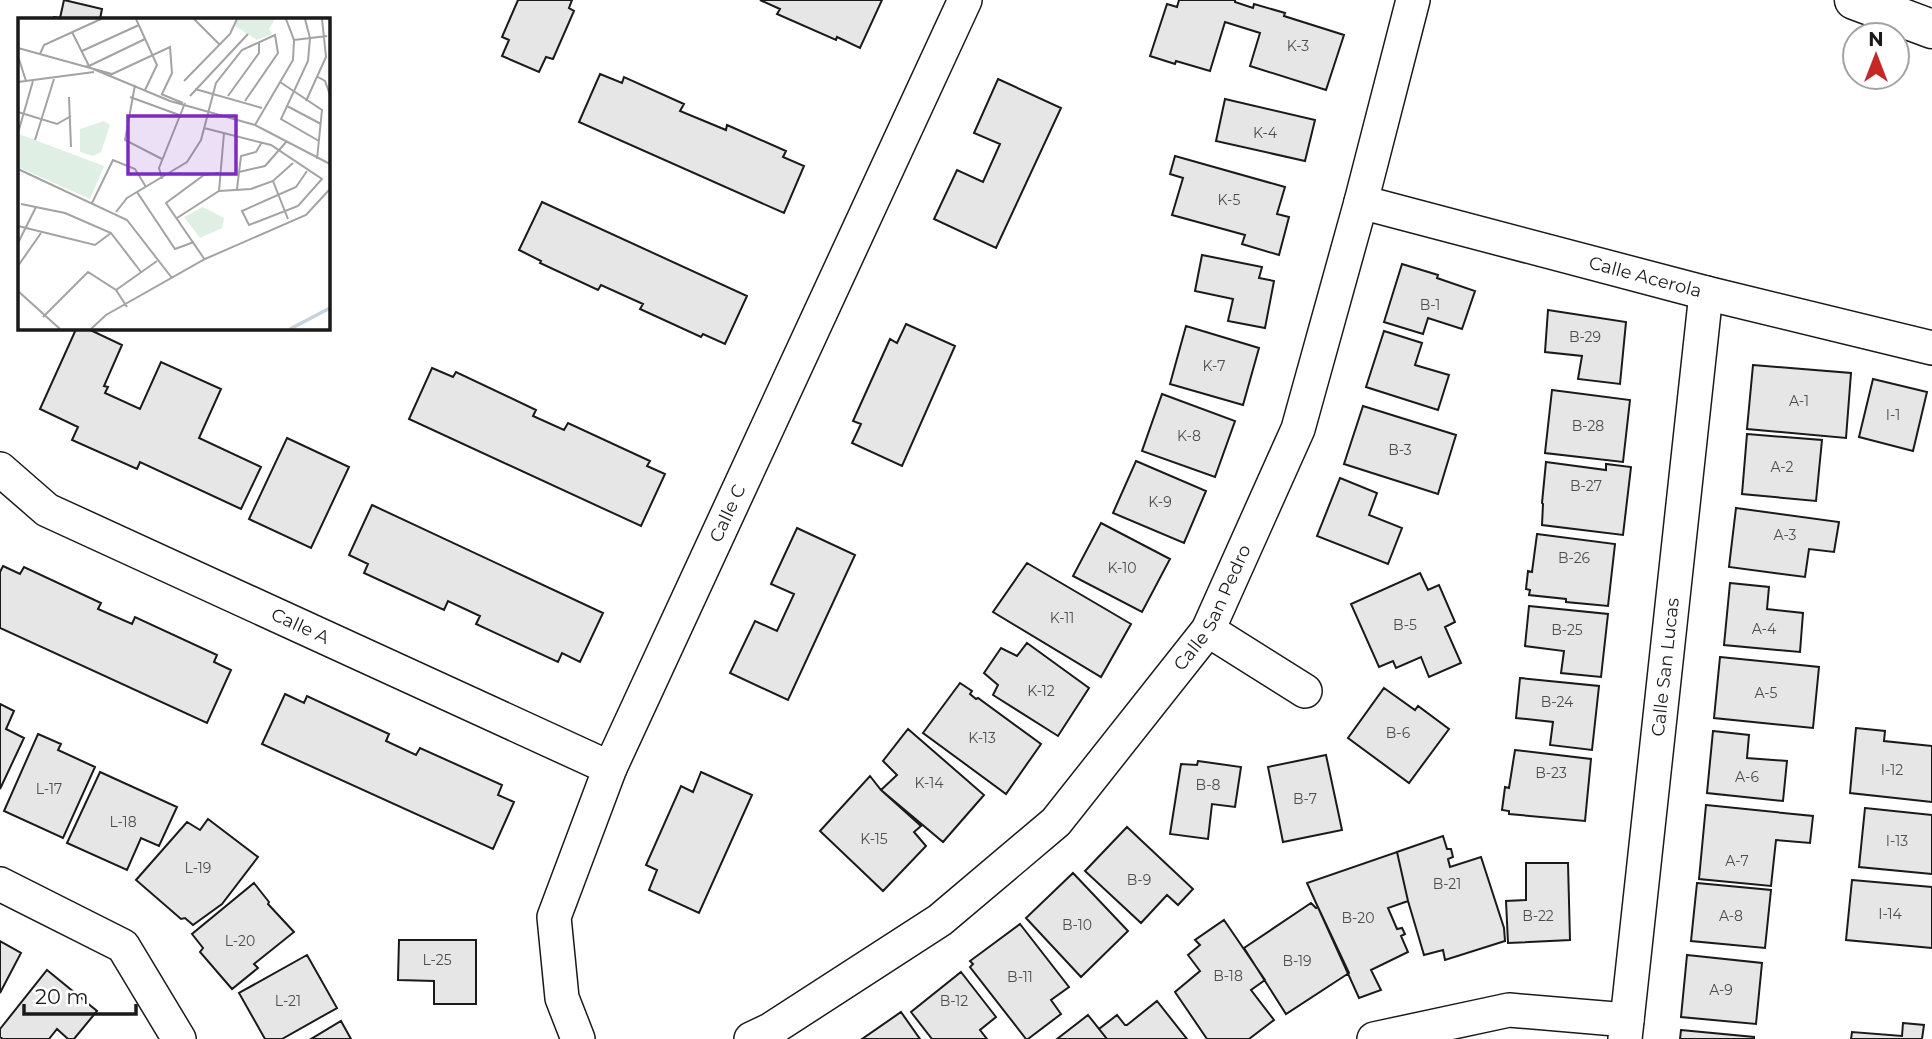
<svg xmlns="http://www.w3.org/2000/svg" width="1932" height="1039" font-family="Montserrat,sans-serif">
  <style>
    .building { fill: #e6e6e6; stroke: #1a1a1a; stroke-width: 2 }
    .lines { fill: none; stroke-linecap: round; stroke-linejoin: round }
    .minor-casing { stroke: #1a1a1a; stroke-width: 36 }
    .tertiary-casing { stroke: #1a1a1a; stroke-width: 41 }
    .minor { stroke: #fff; stroke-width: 33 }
    .tertiary { stroke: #fff; stroke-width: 38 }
    .labels { text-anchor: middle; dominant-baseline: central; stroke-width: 5; stroke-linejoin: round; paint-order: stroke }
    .number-label { font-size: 14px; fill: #4d4d4d }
    .street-label { font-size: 18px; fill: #1a1a1a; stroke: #fff }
    .inset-river { fill: none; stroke: #c6d2dc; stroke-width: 3.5 }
    .inset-road { fill: none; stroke: #a3a3a3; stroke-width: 2 }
    .view { fill: #7b2cbf; fill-opacity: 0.15; stroke: #7b2cbf; stroke-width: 3.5 }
    .inset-edge { fill: none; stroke: #1a1a1a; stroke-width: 3.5 }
  </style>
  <rect width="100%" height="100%" fill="#fff"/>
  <path class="building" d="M64,0l38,9 -2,10h-47l1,-2 6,1z
    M518,0h54l-3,8 5,3 -21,48 -7,-2 -7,15 -37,-16 7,-16 -7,-3z
    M760,0h122l-22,48 -23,-11 -1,3 -59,-26 3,-5z
    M1179,0h56v2l18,6 1,-4 31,9 -1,3 60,19 -18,55 -76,-24 10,-33 -35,-11 -15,49 -34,-10 -1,3 -25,-8 17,-52 10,3z
    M600,74l22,9 2,-6 60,27 -4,7 46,19 1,-5 59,26 -3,6 21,9 -20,47 -205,-91z
    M998,79l63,29 -65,140 -62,-29 23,-49 26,12 17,-38 -26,-11z
    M1225,99l90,21 -10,41 -89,-20z
    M1175,156l110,31 -8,27 12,3 -10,38 -37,-11 3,-9 -73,-20 11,-37 -13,-4z
    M542,202l205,94 -22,48 -22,-10 -2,3 -61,-28 3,-5 -42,-19 -3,5 -58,-27 1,-2 -22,-11z
    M1202,255l60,12 -3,11 15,3 -9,47 -37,-7 5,-22 -38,-8z
    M1402,264l36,11 -1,3 38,13 -13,38 -34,-11 -5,16 -39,-12z
    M1548,310l78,12 -6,62 -42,-5 4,-23 -37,-4z
    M906,324l49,22 -53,120 -50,-23 9,-19 -8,-3 37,-82 7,4z
    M1186,326l73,22 -16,57 -73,-21z
    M77,327h7l38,18 -18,41 4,1 -3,6 35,16 21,-47 60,27 -22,49 62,29 -20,42 -101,-47 -3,7 -65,-29 6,-13 -38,-18z
    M1384,331l38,12 -7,22 34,10 -11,35 -72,-23z
    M1753,365l98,8 -5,65 -99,-9z
    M432,368l21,9 3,-5 80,38 -3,6 31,14 4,-7 82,38 -3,5 18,8 -24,52 -232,-107z
    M1873,379l54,13 -14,59 -54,-14z
    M1552,390l78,10 -7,62 -78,-9z
    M1162,394l73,27 -20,56 -73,-26z
    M1363,406l93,29 -18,59 -94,-30z
    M1747,434l75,6 -6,61 -74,-7z
    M287,438l62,29 -38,81 -62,-29z
    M1136,461l70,30 -22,52 -71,-30z
    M1546,462l60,8v-6l25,3 -8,68 -81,-10 1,-21 -1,-1z
    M1340,478l37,15 -8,22 33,13 -14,36 -71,-28z
    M372,505l231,108 -23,49 -18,-9 -4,9 -82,-38 4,-8 -32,-15 -4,9 -80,-37 4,-9 -19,-9z
    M1736,508l103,14 -5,30 -25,-3 -4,28 -76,-10z
    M1101,523l69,36 -28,53 -69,-36z
    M797,528l58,27 -67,145 -58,-27 25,-52 22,10 17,-37 -23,-10z
    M1537,534l78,10 -7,62 -42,-4v-3l-37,-4 1,-5 -4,-1 2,-18 4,1z
    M1027,563l104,61 -30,53 -108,-65z
    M3,566l17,8 4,-7 77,36 -3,6 34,15 3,-7 82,38 -3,7 17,8 -24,53 -207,-95v-56z
    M1420,573l8,17 11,-5 16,37 -10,5 16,36 -32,14 -8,-20 -25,11 -3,-7 -14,6 -28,-63z
    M1730,583l39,4 -2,22 36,4 -3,39 -76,-7z
    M1529,606l79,8 -7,63 -40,-4 3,-22 -39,-5z
    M1027,643l62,45 -31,48 -65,-41 5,-10 -14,-12 17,-25 16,8z
    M1720,657l99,10 -6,61 -99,-10z
    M1520,678l79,8 -7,64 -42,-5 3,-23 -37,-4z
    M960,683l12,8 -2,3 6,5 2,-1 63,46 -35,50 -83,-61z
    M1384,688l31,22 3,-4 31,23 -40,54 -61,-45z
    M285,694l19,9 3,-7 82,38 -3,7 30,14 4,-7 82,37 -4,10 16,7 -21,47 -231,-105z
    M0,704l14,7 -8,18 18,9 -24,51z
    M1856,728l29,3 -1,10 48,5v56l-82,-9z
    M908,729l76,66 -41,47 -62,-52 16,-15 -14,-14z
    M1713,731l36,4 -2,23 40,3 -4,40 -76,-8z
    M38,734l23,10 -3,6 37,17 -32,71 -59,-27z
    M1515,750l76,9 -6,62 -76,-7v-3l-7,-1 3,-23 4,1z
    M1326,755l16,75 -59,12 -15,-75z
    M1198,761l43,6 -6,40 -23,-3 -4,35 -38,-5 11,-70 16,1z
    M100,772l77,35 -18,39 -18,-8 -14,32 -60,-27z
    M701,772l51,23 -53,118 -50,-23 8,-20 -11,-5 35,-79 12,6z
    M870,776l11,14 40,36 -7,6 12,14 -43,45 -63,-60z
    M1706,805l107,11 -3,27 -34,-3 -5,46 -72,-7z
    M1865,808l67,7v59l-73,-7z
    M208,819l50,38 -36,47 -29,21 -8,-7 -4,1 -45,-39 51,-58 13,8z
    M1127,827l66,62 -15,16 -11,-10 -26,28 -56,-52z
    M1443,836l4,13h4l2,8 -5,2 2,8 31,-10 23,71 1,13 -60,19 -2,-10 -19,5 -16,-54 -11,-49z
    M1397,852l11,49 -20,7 9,21 5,-1 3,6 -4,2 7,16 -37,18 10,20 -22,8 -52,-115z
    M1526,863h42l2,77 -62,3 -2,-42 20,-1z
    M1073,873l55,58 -47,46 -55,-59z
    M1852,880l80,7v61l-86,-8z
    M254,883l15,19 -1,2 26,28 -40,32 4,4 -26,21 -32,-37 3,-4 -11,-14z
    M1697,883l74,7 -6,58 -74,-7z
    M1311,903l5,5 2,-1 31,66 -63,41 -42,-66z
    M1224,920l41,60 -14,10 23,30 -25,19h-42l-32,-47 25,-21 -12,-16 12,-10 -5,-5z
    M1020,924l49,63 -18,13 10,14 -33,25h-2l-56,-72 3,-3 -3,-3z
    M399,940h77v64h-42v-23l-36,-1z
    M0,941l21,12 -21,40z
    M307,955l30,53 -55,31h-17l-26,-46z
    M1687,955l75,8 -6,61 -75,-7z
    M47,970l50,41 -23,28h-6l-11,-10 -8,10h-46l-3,-2v-8z
    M961,972l35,45 -16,13 7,9h-55l-21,-27z
    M1157,1001l30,38h-80l-8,-10 18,-14 8,10h2z
    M901,1012l19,27h-58z
    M1088,1015l19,24h-50z
    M341,1021l10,18h-40z
    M1903,1023l21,2 -2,14h-71l1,-7 50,4z
    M1681,1030l73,7v2h-74z"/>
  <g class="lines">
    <defs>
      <g id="minor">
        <path id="s1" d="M1361,202l345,91 226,55"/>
        <path id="s2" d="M0,469l47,41 563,258"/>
        <path d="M1208,630l97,61"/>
        <path d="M0,884l123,62 56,93"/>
        <path id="s3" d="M578,1039l-16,-41 -8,-81 56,-149 355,-768"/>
        <path id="s4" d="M751,1039l19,-9 170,-110 116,-98 152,-192 90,-201 63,-227 52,-202"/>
        <path d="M1374,1039l135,-29 118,10"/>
        <path id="s5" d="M1625,1039l81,-746"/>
      </g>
      <path id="tertiary" d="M1854,0l78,29"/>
    </defs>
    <use href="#minor" class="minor-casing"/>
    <use href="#tertiary" class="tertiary-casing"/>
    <use href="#minor" class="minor"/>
    <use href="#tertiary" class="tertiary"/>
  </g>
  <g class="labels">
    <g class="number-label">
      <text x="1298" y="46">K-3</text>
      <text x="1265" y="133">K-4</text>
      <text x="1229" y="200">K-5</text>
      <text x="1430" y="305">B-1</text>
      <text x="1585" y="337">B-29</text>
      <text x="1214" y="366">K-7</text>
      <text x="1799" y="401">A-1</text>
      <text x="1893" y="415">I-1</text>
      <text x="1588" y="426">B-28</text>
      <text x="1189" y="436">K-8</text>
      <text x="1400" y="450">B-3</text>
      <text x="1782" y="467">A-2</text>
      <text x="1586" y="486">B-27</text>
      <text x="1160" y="502">K-9</text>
      <text x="1785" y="535">A-3</text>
      <text x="1574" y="558">B-26</text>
      <text x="1122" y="568">K-10</text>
      <text x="1062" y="618">K-11</text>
      <text x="1405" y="625">B-5</text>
      <text x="1764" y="629">A-4</text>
      <text x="1567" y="630">B-25</text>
      <text x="1041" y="691">K-12</text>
      <text x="1766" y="693">A-5</text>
      <text x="1557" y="702">B-24</text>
      <text x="1398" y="733">B-6</text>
      <text x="982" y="738">K-13</text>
      <text x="1892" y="770">I-12</text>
      <text x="1551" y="773">B-23</text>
      <text x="1747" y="777">A-6</text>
      <text x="929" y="783">K-14</text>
      <text x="1208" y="785">B-8</text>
      <text x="49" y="789">L-17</text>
      <text x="1305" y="799">B-7</text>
      <text x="123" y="822">L-18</text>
      <text x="874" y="839">K-15</text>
      <text x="1897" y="841">I-13</text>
      <text x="1737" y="861">A-7</text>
      <text x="198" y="868">L-19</text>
      <text x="1139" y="880">B-9</text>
      <text x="1447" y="884">B-21</text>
      <text x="1890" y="914">I-14</text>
      <text x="1538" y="916">B-22</text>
      <text x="1731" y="916">A-8</text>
      <text x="1358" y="918">B-20</text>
      <text x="1077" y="925">B-10</text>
      <text x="240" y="941">L-20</text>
      <text x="437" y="960">L-25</text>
      <text x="1297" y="961">B-19</text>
      <text x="1228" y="976">B-18</text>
      <text x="1020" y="977">B-11</text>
      <text x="1721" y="990">A-9</text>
      <text x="288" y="1001">L-21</text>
      <text x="954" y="1001">B-12</text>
    </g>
    <g class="street-label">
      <text stroke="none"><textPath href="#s1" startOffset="294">Calle Acerola</textPath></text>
      <text stroke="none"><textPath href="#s3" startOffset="565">Calle C</textPath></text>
      <text stroke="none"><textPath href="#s4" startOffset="642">Calle San Pedro</textPath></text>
      <text stroke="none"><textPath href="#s2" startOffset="341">Calle A</textPath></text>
      <text stroke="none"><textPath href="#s5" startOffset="374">Calle San Lucas</textPath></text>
    </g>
  </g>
  <g transform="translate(18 18)">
    <rect width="312" height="312" fill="#fff"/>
    <path d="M1,116l85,32 -14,33 -72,-32zM185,189l21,11 -2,10 -22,10 -16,-21z" fill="#e0efe3"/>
    <path d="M220,1h37l-6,10 3,5 -15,6 -22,-14zM86,103l6,4 -9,27 -8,4 -13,-4v-23z" fill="#e0efe3"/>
    <path class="inset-river" d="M272,311l40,-21"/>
    <path class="inset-road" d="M118,1l21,46 -12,25M176,1l25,25M287,1l5,19 -2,23 -27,58 38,22M54,14l17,34M276,22l33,-4M0,30l94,26M64,33l57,-26M22,36l4,-9 57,-26M0,38l8,25M68,48l84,35 85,24 75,39M71,48l56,-27M92,57l60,-28 2,26 -10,21M300,59l7,4 5,14M166,63l46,-47 7,-15M0,64l76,-10M262,64l42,28 -5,49M117,67l-10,55 37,19M177,71l67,19M143,76l22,9M172,78l58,-62M210,78l31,-43v-11M51,79l2,50M112,79l52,19M288,83l20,-44 -4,-38M269,88l34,18M0,94l39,12 14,-8M237,107l38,-65 1,-20 -8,-21M186,110l67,17 51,34 -24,27 -49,19 -7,-14 54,-24 11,-16M0,115l15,-52M17,122l19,-61M0,151l109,51 45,58M221,154l26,-6 22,-25M144,161l-3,-11 26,-65M255,163l15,38M219,171l4,-33 15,-4 6,-10M201,173l5,-58M119,174l38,57 19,-7M74,185l21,-43 22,9 11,18M3,186l44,9 46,20 30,39M98,194l11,-14 60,-36 14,-22 15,-57 26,-33 33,-15 3,18 -33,48M159,200l42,-27 32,-2 22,-8 20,-18M0,208l77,19 16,-12M0,225l18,-36M187,242l-39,-57 38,-28 15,-2M0,248l23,-33M98,272l41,-29M0,273l42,38M25,299l45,-45 28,18 11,17M73,311l15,-14 99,-56 101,-44 24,-26"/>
    <path class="view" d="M110,98h108v58h-108z"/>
    <rect width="312" height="312" class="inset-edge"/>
  </g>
  <g transform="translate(1876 56)"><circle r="33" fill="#ffffff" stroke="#a3a3a3" stroke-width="2"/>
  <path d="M0-5L12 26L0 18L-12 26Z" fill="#c62828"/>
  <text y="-10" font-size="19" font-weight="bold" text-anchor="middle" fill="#1a1a1a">N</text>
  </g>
  <path d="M24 1004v10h112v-10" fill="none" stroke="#1a1a1a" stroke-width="3.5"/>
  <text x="35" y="1004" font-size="21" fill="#1a1a1a" stroke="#ffffff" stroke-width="5" paint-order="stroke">20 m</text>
</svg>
